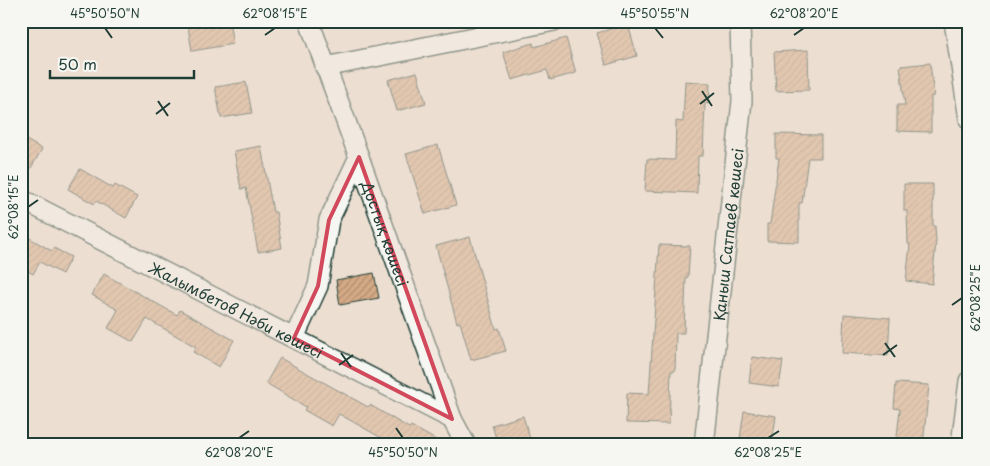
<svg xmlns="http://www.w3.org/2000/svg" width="990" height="466" font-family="'Playpen Sans',sans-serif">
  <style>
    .building { fill: url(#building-hatch); stroke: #1f3d34 }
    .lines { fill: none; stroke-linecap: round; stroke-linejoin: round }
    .minor-casing { stroke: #1f3d34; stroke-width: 22 }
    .minor { stroke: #f6f6f2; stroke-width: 19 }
    .marked { fill: none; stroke: #d1495b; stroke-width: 4; stroke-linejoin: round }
    .ticks { fill: none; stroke: #1f3d34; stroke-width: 2 }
    .labels { text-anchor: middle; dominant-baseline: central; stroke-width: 5; stroke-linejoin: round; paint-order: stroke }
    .street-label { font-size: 15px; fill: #1f3d34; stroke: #f6f6f2 }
    .neatline { fill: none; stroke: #1f3d34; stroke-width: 2 }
    .ticks-label { font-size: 12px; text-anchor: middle; fill: #1f3d34 }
  </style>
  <defs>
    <pattern id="building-hatch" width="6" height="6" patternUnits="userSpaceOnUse" patternTransform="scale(1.25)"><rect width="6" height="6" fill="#d5aa86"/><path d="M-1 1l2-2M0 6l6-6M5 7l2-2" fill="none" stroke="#ac8c6e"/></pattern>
  </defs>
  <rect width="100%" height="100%" fill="#ecdfd2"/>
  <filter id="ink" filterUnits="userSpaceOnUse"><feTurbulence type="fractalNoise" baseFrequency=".02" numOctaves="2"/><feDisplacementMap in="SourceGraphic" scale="10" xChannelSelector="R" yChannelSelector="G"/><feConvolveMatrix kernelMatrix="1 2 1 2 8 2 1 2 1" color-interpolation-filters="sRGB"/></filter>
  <g filter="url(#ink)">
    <path class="building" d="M187,21h42l4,23 -41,7z
      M628,24l9,32 -31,9 -9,-32z
      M566,38l10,35 -26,7 -3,-10 -35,10 -9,-28 30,-9 1,4z
      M808,50l1,40 -33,1 -2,-39z
      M930,63l4,33h-3v36l-34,-1v-26h8l-5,-39z
      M417,72l9,31 -29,8 -9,-31z
      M685,81l25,2 -1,21 -4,-1 -2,53h-5l-1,37 -52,-2 2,-32 28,1 1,-39 7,1z
      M246,82l6,31 -31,5 -6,-31z
      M776,134l45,1v23h-13l-6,45h-3v39l-32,-1v-17h3l9,-66h-3z
      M21,137l21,12 -21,36z
      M438,145l18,60 -31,9 -19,-60z
      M261,146l12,66h3l6,36 -24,4 -12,-64 -5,1 -7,-38z
      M80,169l33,19 2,-3 22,12 -11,21 -30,-17 -2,3 -26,-15z
      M904,184h29v42h2l1,15 -4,43 -26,-3 4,-37h-2l-1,-33h-3z
      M21,233l31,18 2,-3 17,9 -9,17 -22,-12 -7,12 -12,-7z
      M470,237l26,92 3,-1 7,23 -35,9 -11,-38 -3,1 -21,-77z
      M659,245l31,1 -2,31h-2l-2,56h-8l-1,38h-4l-2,53 -43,-1 1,-30 22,1z
      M374,273l5,25 -39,7 -4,-25z
      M104,274l73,41 3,-5 54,30 -15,27 -26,-15 3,-5 -49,-28 -14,23 -25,-14 10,-18 -26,-15z
      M844,314l46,4 -2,38 -46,-3z
      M752,357l31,4 -4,26 -30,-4z
      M280,358l88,49 2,-2 39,23 2,-2 34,19h-51l-55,-31 -7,12 -28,-16 2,-3 -40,-24z
      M896,383l33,2 -6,60h-27l4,-36 -6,-1z
      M744,411l32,5 -4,28 -32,-5z
      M523,416l9,29h-34l-6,-20z"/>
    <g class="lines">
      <defs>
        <g id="minor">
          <path id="s1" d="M309,21l50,136 93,262 14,26"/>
          <path d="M954,21l15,98"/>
          <path d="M325,67l229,-46"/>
          <path id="s2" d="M21,199l431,220"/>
          <path d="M294,338l24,-52 11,-66 30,-63"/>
          <path id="s3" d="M704,445l38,-344 -2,-80"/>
          <path d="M961,445l8,-64"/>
        </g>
      </defs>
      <use href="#minor" class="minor-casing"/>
      <use href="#minor" class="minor"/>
    </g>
  </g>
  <path d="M0 0H990V466H0ZM359,157l93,262 -158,-81 24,-52 11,-66z" fill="#ecdfd2" fill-opacity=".55" fill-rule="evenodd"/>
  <path class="marked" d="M359,157l93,262 -158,-81 24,-52 11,-66z"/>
  <path class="ticks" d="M105,28l7,10M655,28l8,10M265,35l10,-7M794,35l10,-7M702,91l10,15M158,101l10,15M700,104l14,-11M156,114l14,-11M28,207l10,-7M952,305l10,-7M885,343l10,14M341,353l10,14M883,355l14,-10M339,365l14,-10M396,428l7,10M239,438l10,-7M768,438l11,-7"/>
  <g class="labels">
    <g class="street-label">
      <text stroke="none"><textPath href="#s1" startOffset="226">Достық көшесі</textPath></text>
      <text stroke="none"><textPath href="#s3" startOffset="212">Қаныш Сатпаев көшесі</textPath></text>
      <text stroke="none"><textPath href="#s2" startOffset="242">Жалымбетов Нәби көшесі</textPath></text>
    </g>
  </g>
  <rect width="990" height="466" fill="none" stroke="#f6f6f2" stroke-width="55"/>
  <path d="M50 70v8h144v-8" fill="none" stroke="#1f3d34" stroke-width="2.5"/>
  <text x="58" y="70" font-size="15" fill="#1f3d34" stroke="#f6f6f2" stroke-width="4" paint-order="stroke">50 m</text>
  <rect x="28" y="28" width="934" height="410" class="neatline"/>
  <g class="ticks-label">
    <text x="105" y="18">45°50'50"N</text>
    <text x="275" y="18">62°08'15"E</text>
    <text x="655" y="18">45°50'55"N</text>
    <text x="804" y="18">62°08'20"E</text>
    <text transform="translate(14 207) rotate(-90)" y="4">62°08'15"E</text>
    <text transform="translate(976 298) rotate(-90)" y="4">62°08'25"E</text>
    <text x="239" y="457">62°08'20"E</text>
    <text x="403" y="457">45°50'50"N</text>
    <text x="768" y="457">62°08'25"E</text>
  </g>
</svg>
